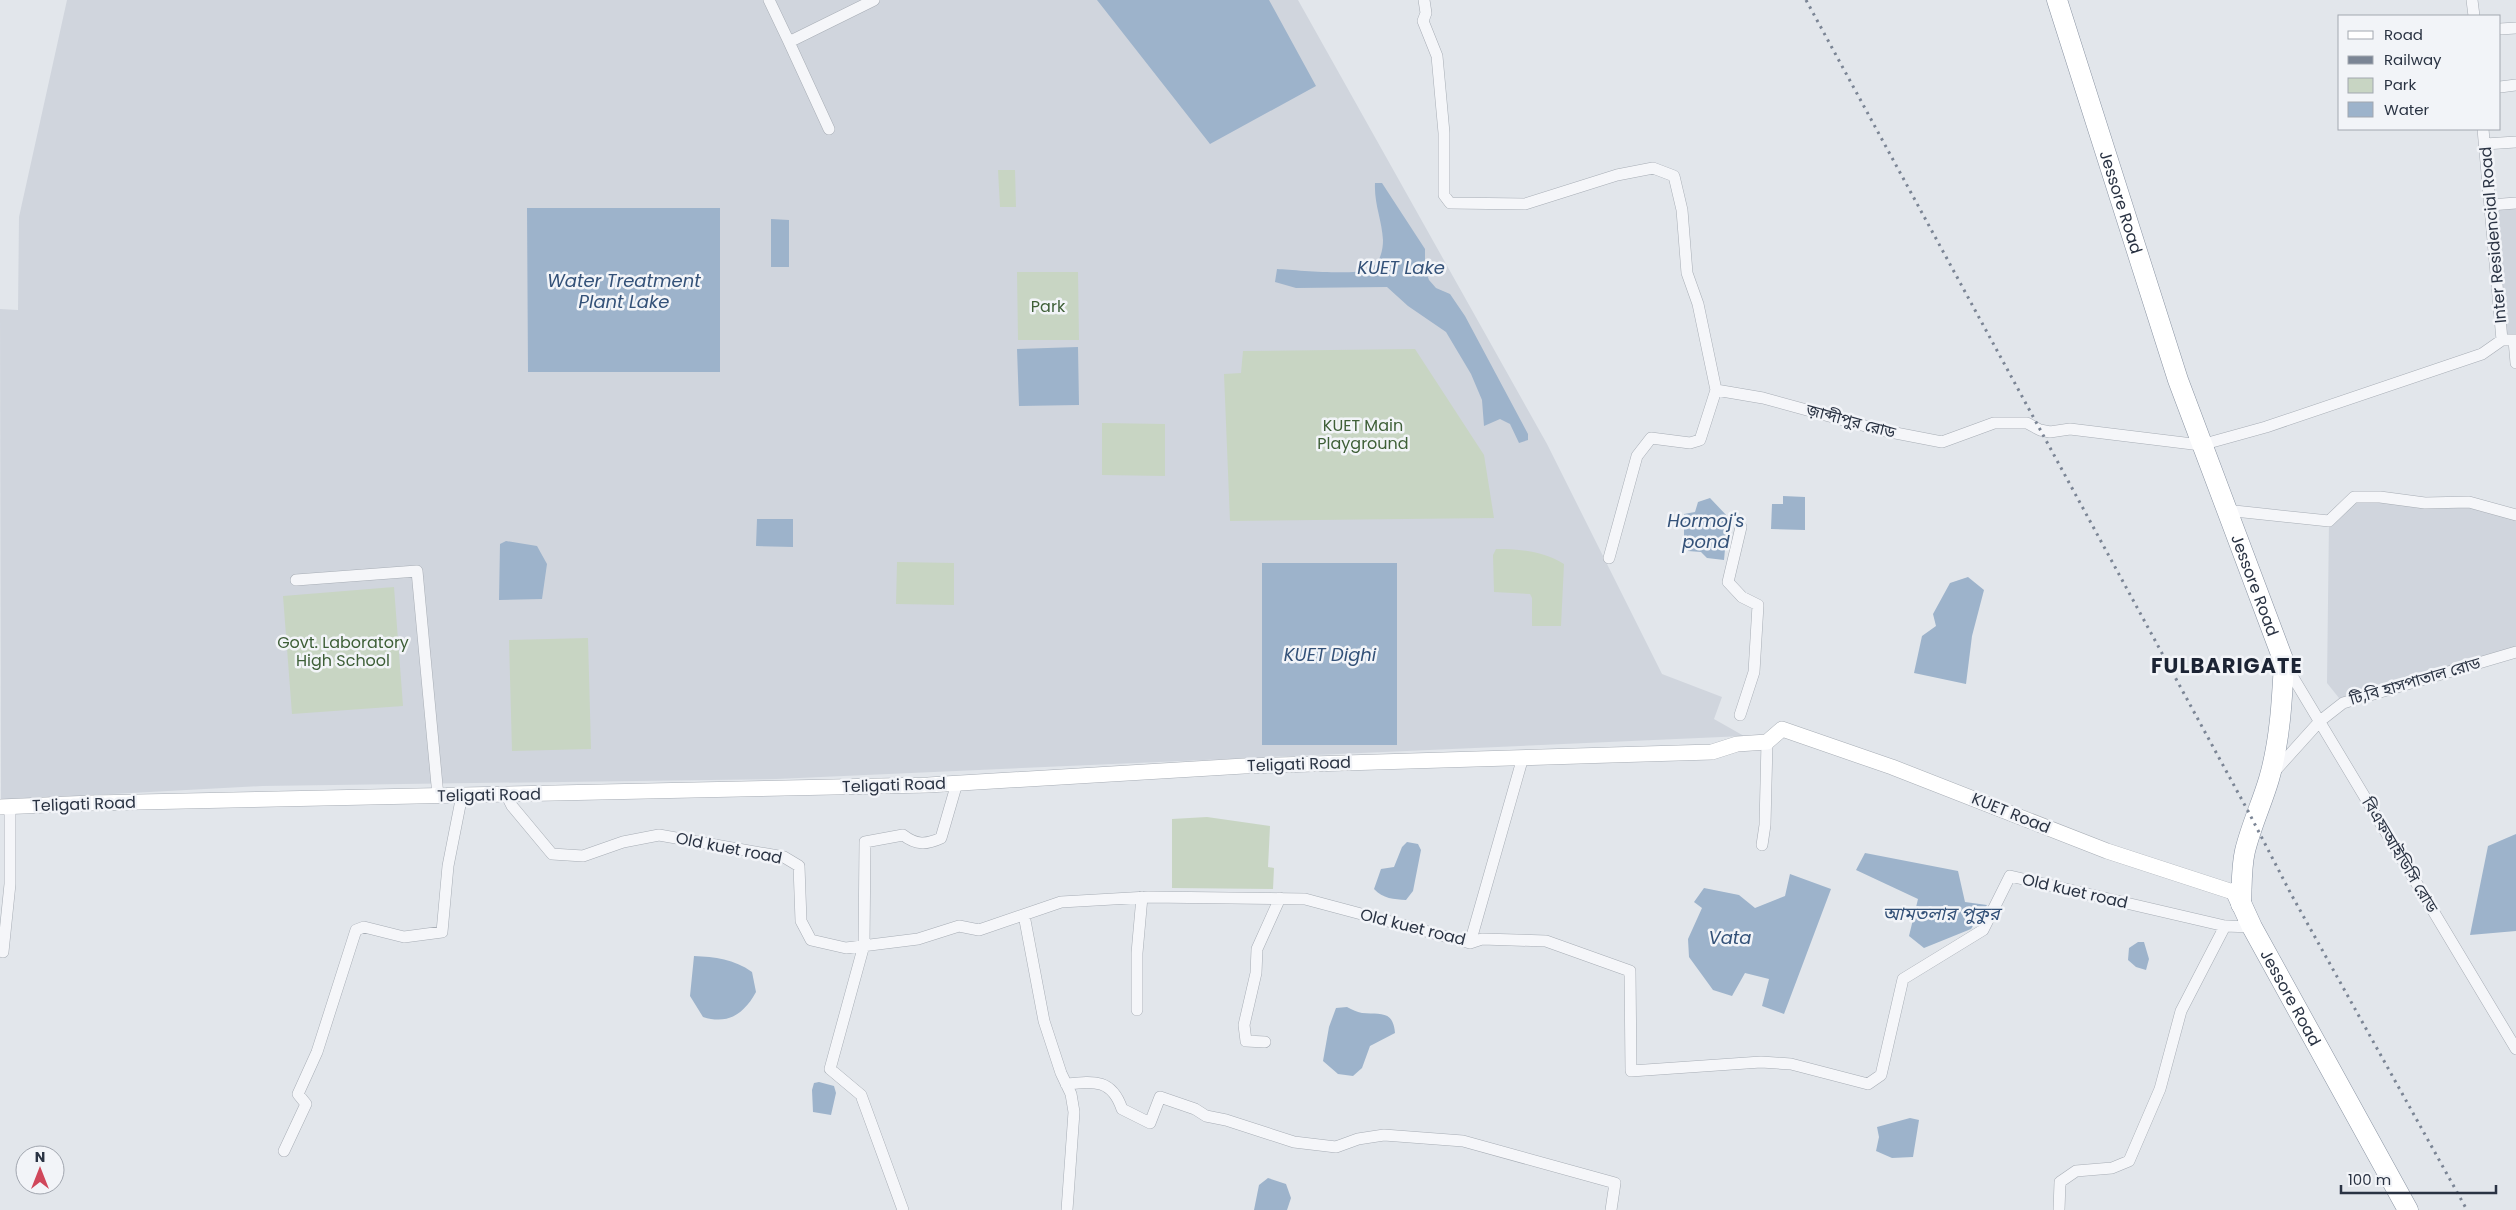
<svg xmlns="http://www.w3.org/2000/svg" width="2516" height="1210" font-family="Poppins,'Noto Sans Bengali',sans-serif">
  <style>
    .built { fill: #d0d5dd }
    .green { fill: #c8d5c3 }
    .water { fill: #9db3cb }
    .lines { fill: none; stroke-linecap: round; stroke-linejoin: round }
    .street-casing { stroke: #a7adb5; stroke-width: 12 }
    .secondary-casing { stroke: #a7adb5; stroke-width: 16 }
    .highway-casing { stroke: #8993a2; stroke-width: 21 }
    .street { stroke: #f5f6f9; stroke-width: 11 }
    .secondary { stroke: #fff; stroke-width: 15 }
    .highway { stroke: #fff; stroke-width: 20 }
    .rail { stroke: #7b8595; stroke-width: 3; stroke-dasharray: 2.5 5; stroke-linecap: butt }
    .labels { text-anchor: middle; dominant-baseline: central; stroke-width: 5; stroke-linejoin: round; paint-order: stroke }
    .street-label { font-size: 16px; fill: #2a3343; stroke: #f2f4f8 }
    .park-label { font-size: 16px; fill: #3e5f37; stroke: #f2f4f8 }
    .water-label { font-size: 18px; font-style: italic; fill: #335178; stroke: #f2f4f8 }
    .district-label { font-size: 21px; font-weight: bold; letter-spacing: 1px; fill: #1c2434; stroke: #f2f4f8 }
  </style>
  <rect width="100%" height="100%" fill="#e2e6eb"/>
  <path class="built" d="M67,0h1231l249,444 115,230 60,23 -8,22 30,17 -968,43 -514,7 -261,14 -1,-491 18,1 1,-93z
    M2516,203v136l-14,1 -12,-135z
    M2354,497l115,5 47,13v139l-173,49 -16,-20 2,-162z"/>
  <path class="green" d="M998,170h17l1,37h-16z
    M1017,272h61l1,68h-61z
    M1415,349l69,106 10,63 -264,3 -6,-147 17,-1 2,-22z
    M1102,423l63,1v52l-63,-1z
    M1496,549c24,0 47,2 68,15l-3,62h-29v-28l-2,-4 -36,-2 -1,-37z
    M897,562l57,1v42l-58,-1z
    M394,587l9,119 -111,8 -9,-118z
    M588,638l3,111 -79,2 -3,-111z
    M1207,817l63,9 -2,41 6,1 -1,21 -101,-1v-69z"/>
  <path class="water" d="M1097,0h172l47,86 -106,58z
    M1375,183h7l43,66v20l4,11 7,8 14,6 15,22 63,118v6l-9,3 -9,-19 -10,-5 -16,7 -2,-26 -11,-26 -25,-42 -38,-26 -21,-19 -91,1 -21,-6 2,-13c19,1 77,7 92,0 11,-5 14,-18 14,-29 -1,-20 -9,-36 -8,-57z
    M527,208h193v164h-192z
    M771,219l18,1v47h-18z
    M1078,347l1,58 -60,1 -2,-57z
    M1783,496l22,1v33l-34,-1 1,-25h11z
    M1710,498l18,19 -4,43 -17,-2 -6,-6 -13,-1 -4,-15v-22l11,-2 3,-10z
    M757,519h36v28l-37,-1z
    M506,541l31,5 10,18 -5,35 -43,1 1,-56z
    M1262,563h135v182h-135z
    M1968,577l16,13 -12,46 -6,48 -52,-11 8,-37 14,-10 -3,-12 17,-31z
    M2516,834v97l-46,4 18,-89z
    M1407,842l11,2 3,6 -8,41 -7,9c-12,-1 -23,-1 -32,-11l7,-20 13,-2 8,-20z
    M1865,853l93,18 7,31 22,3 -16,24 -47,19 -15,-12 9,-37 -62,-29z
    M1790,874l41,15 -47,125 -22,-8 7,-27 -24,-6 -13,23 -19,-6 -24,-33 -1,-18 14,-31 -8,-6 10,-14 35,7 16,13 30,-12z
    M2138,942h6l5,17 -3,11 -10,-3 -8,-7 1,-12z
    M694,956c21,1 40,3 58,16l4,20c-12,22 -28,33 -53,25l-13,-21z
    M1347,1007c4,2 10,5 15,6 17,2 31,-4 33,20l-25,13 -8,22 -9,8 -15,-2 -15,-13 6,-34 7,-19z
    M819,1082l15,4 2,7 -5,22 -18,-3 -1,-22 2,-7z
    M1910,1118l9,2 -6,37 -21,1 -16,-7 3,-14 -2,-10z
    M1268,1178l18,6 5,14 -4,12h-33l5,-25z"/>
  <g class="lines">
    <defs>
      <path id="street" d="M769,0l20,42 85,-42
        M1424,0l2,13 -3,8 14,35 7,77v62l6,8 75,1 92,-29 36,-7 21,8 8,34 5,63 11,31 18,86 47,8 117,32 62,12 52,-19h33l13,7 10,2 20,-3 131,16 65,-18 216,-73 20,-14h14
        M2472,0l2,16
        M2500,29l16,-1
        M789,42l40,87
        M2500,87l16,-2
        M2483,129l19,211
        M2485,144l31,-2
        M2490,205l26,-2
        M2514,340l2,23
        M2225,510l104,11 25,-24h26l45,6 44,-1 47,13
        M1609,558l28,-102 14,-18 39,5 10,-3 16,-50
        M296,580l121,-9 21,225
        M2285,664l231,385
        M1740,715l14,-43 4,-67 -16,-8 -14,-15 13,-55
        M2274,772l46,-51 23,-18 173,-51
        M506,794l6,12 40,48 31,2 40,-14 36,-7 125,22 15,9 2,55 10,19 35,8 72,-9 41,-13 20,4 82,-28 87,-5 157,2 165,44 12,-4 64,2 84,30 1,100 130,-9 30,2 77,20 13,-9 22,-96 80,-49 27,-54 215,50 27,1
        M1762,845l3,-20 2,-83
        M1024,915l20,106 17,52 10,21 3,18 -7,98
        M1470,943l53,-186
        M3,952l7,-68v-77
        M1137,1010v-57l5,-56
        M1265,1042l-19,-1 -2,-16 12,-52 1,-24 23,-51
        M1066,1084c29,-3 46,-5 56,25l28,14 10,-26 35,12 11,7 20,4 68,22 42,5 22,-8 26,-4 79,6 152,42 -4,27
        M284,1151l22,-47 -8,-10 19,-42 39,-122 8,-3 40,10 38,-5 6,-66 14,-71
        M903,1210l-42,-115 -31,-26 34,-124 1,-103 38,-7c13,10 23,10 38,3l16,-55
        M2059,1210l1,-28 16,-11 36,-3 17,-7 31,-72 21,-78 44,-85"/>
      <path id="secondary" d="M0,807l92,-4 836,-18 316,-19 468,-14 25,-8 30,-2 15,-13 110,38 215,84 129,42h6"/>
      <g id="highway">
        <path id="s1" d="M2057,0l121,380 106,282c-2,39 -4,79 -15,117 -7,24 -18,47 -24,72 -4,17 -3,36 -4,53"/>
        <path id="s2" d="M2236,892l16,35 156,283"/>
      </g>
    </defs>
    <use href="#street" class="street-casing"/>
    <use href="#secondary" class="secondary-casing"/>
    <use href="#highway" class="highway-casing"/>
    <use href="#street" class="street"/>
    <use href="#secondary" class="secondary"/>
    <use href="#highway" class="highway"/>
    <path class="rail" d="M1806,0l442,811 43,83 176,316"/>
  </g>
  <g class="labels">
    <g class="street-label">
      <text stroke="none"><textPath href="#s1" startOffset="212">Jessore Road</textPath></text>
      <text transform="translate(2493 235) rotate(-95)">Inter Residencial Road</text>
      <text transform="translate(1851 421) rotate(15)">জ়াব্দীপুর রোড</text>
      <text stroke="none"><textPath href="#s1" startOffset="618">Jessore Road</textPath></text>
      <text transform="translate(2415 681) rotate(-16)">টি,বি হাসপাতাল রোড</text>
      <text transform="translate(1299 764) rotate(-2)">Teligati Road</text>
      <text transform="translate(894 785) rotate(-2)">Teligati Road</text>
      <text transform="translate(489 795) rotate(-1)">Teligati Road</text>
      <text transform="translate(84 804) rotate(-2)">Teligati Road</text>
      <text transform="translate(2011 813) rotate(22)">KUET Road</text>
      <text transform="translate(729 848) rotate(11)">Old kuet road</text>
      <text transform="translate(2400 855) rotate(59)">বিএফআইডিসি রোড</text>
      <text transform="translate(2075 891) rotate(13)">Old kuet road</text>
      <text transform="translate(1413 927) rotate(14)">Old kuet road</text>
      <text stroke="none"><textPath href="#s2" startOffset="119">Jessore Road</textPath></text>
    </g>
    <g class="park-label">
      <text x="1048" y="306">Park</text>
      <text x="1363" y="425">KUET Main<tspan x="1363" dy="18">Playground</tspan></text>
      <text x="343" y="642">Govt. Laboratory<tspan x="343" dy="18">High School</tspan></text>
    </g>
    <g class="water-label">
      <text x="1401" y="267">KUET Lake</text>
      <text x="624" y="280">Water Treatment<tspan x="624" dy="21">Plant Lake</tspan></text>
      <text x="1706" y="520">Hormoj's<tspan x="1706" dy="21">pond</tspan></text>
      <text x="1330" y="654">KUET Dighi</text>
      <text x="1941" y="913">আমতলার পুকুর</text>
      <text x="1730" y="937">Vata</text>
    </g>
    <g class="district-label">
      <text x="2227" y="665">FULBARIGATE</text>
    </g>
  </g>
  <rect x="2338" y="15" width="162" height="115" fill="#f2f4f8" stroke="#a2a7b0"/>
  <rect x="2348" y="31" width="25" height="8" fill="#ffffff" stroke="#a2a7b0"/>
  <text x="2384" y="40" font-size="15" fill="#2a3343">Road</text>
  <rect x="2348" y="56" width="25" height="8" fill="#7b8595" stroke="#a2a7b0"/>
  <text x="2384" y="65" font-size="15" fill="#2a3343">Railway</text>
  <rect x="2348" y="78" width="25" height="15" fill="#c8d5c3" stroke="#a2a7b0"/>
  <text x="2384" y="90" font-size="15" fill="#2a3343">Park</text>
  <rect x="2348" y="102" width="25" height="15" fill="#9db3cb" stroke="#a2a7b0"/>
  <text x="2384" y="115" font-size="15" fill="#2a3343">Water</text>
  <g transform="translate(40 1170)"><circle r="24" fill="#f2f4f8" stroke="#a2a7b0"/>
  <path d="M0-4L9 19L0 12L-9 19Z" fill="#d0475b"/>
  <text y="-8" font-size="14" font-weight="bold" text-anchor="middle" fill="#2a3343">N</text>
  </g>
  <path d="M2341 1185v8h155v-8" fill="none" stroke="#2a3343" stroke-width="2.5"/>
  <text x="2348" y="1185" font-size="15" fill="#2a3343" stroke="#f2f4f8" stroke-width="4" paint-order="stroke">100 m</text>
</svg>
